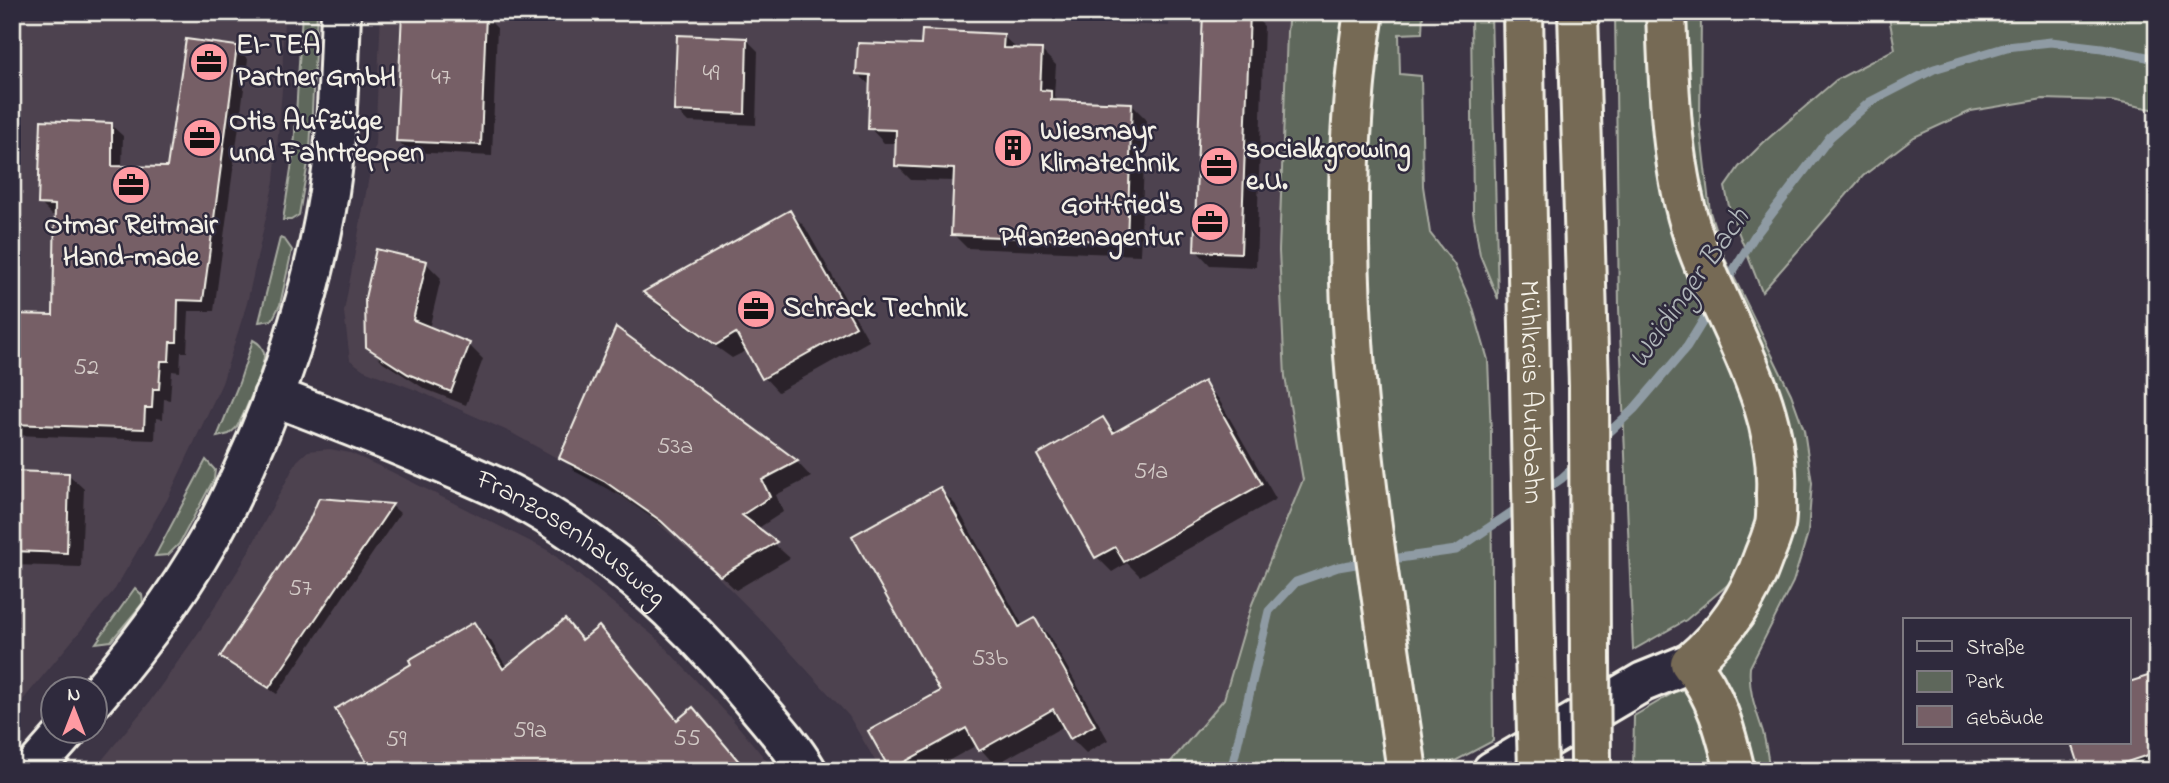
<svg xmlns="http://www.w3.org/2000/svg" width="2169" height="783" font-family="'Indie Flower',sans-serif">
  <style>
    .built { fill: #4e424f }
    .green { fill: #5e675b; stroke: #a9aca2; stroke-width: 2 }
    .shadow { fill: #0007 }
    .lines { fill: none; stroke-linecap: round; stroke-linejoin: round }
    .stream { stroke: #8f9ba4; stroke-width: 9 }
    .building { fill: #765f66; stroke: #f4f1e8; stroke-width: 2 }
    .minor-casing { stroke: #f4f1e8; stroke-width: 44 }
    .highway-casing { stroke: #f4f1e8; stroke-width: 44 }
    .minor { stroke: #2f2a3d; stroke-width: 38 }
    .highway { stroke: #766a54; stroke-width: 38 }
    .highway-bridge-casing { stroke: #f4f1e8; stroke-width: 44; stroke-linecap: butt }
    .highway-bridge { stroke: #766a54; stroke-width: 38 }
    .labels { text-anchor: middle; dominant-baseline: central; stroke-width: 5; stroke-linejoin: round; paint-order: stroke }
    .number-label { font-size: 24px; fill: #d4ccc8 }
    .poi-label { font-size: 28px; font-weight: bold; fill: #f4f1e8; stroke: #2f2a3d; text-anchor: start }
    .street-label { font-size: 28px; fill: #f4f1e8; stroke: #2f2a3d }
    .water-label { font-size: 30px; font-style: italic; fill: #b1b7bb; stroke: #2f2a3d }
  </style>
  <rect width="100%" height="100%" fill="#3d3545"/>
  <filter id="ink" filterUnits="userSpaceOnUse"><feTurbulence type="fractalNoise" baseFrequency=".0143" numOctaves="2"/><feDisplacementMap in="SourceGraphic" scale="14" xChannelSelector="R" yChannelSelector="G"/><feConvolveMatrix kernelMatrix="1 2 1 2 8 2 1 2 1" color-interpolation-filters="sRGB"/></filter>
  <g filter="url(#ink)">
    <path class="built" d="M12,12h272l-2,78 -8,91 -27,122 -25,80 -55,117 -52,89 -103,124z
      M381,12h433l355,14 1,-14h119l-2,20 -8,219 6,126 18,103 -51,124 -28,95 -59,69 -2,3h-282l-32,-55 -88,-96 -54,-54 -61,-53 -62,-40 -74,-41 -89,-40 -57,-22 -14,-10 -6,-48 31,-168z
      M330,449l20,4 42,19 157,79 107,87 76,81 43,52h-682l55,-67 53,-75 41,-65 55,-103 11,-10z"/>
    <path class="green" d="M302,12h15l-7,139 -11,64 -8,5h-8l11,-70z
      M1289,12h58c-8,104 -21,208 -15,313 7,146 34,292 56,436l-2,10h-223l61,-72 28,-95 51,-124 -18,-103 -6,-126 8,-219z
      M1377,12h46l-1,21 -23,1 1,40 21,2 2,110 7,47 24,31 18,41 16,55 3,74 2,307 -57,30h-15l-47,-321 -10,-309z
      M1471,12h20l7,287 -18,-44 -7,-43z
      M1615,12h39l87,369 25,92 -13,75 -22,34 -45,38 -53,30 -14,-342z
      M1680,12h21l-1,113 10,87 15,47 66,135 13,36 8,53 -4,50 -15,49 -43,85c-2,24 6,43 13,65 3,13 5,26 7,39h-19l-33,-103 6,-19 62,-113 -85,-314z
      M1888,12h269v98l-46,-9 -68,-2 -72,12 -57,26 -51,39 -101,116 -32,-81 -5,-24 14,-20 24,-24 73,-63 59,-31z
      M280,238l5,2 7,10 -12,55 -8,15 -13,2z
      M253,340c6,3 9,6 11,13 2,11 -21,64 -28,75l-7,6 -12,3 22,-54z
      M206,460l9,10 -1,9 -35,65 -11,11 -13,1z
      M135,588l7,7 1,8 -32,38 -15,2z
      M1687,689l10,8 25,74h-89l1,-55 41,-24z"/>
    <path class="shadow" d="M1204,12h46l14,14 -8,241 -46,-2 -14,-15z
      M485,16l12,12 -5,128 -82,-4 -12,-11z
      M1003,36l15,14 24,1 14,14 -2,31 6,6 72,3 14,14 -6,136 -173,-7 -14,-14 2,-53 -44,-1 -15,-15 1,-22h-13l-14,-15 2,-41 -14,-13 65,-27z
      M746,39l12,12 -2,74 -68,-3 -12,-12z
      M236,48l12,11 -34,252h-25l-2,41h-6l-1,20 -8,-1 -2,29 -6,-1 -1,20 -7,-1 -1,22 -143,-5v-120l43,2 2,-102h-5l-12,-12 71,-78 12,11 -1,32 47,1z
      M790,212l15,15 64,114 -91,51 -14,-15 -16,-27 -16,8 -72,-51 -14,-14z
      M426,263l15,15 -12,51 40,16 14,14 -17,46 -41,-16 -42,-27 -15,-16z
      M617,330l180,132 14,15 -35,18 7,17 -26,17 33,29 -54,32 -58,-54 -57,-40 -45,-24 -14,-15z
      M1203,384l15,14 58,101 -136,77 -13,-13 -15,9 -15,-15 6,-138 14,14z
      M12,473l57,2 15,14 -3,78 -69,-2z
      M940,489l15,15 68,122 11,-6 15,15 59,105 -22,13 -15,-15 -7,-12 -69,39 -18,-20 -47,26h-36l-2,-2 50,-78z
      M320,500l72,6 8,7 -123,181 -47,-30 -7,-8 88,-135z
      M565,621l18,19 16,-11 17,16 63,76 -265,-57 60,-40 17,17 16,27z
      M2157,675v92l-11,4h-63l-9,-28h55v-59z"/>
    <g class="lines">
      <path class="stream" d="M1725,284l29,-47 76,-100 40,-35 64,-33 73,-22 44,-5 51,6 55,11
        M1602,439l32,-30 53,-62 24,-39
        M1542,492l20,-14 15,-14
        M1385,560l71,-10 65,-44
        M1231,771l38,-160 27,-29 42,-15 30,-5"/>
    </g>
    <path class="building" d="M402,12l84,2 -5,131 -85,-4z
      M1203,12h47l-9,241 -47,-2z
      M922,30l82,4 -1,14 39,1 -2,41 11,1v9l81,3 -5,139 -176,-7 3,-66 -59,-3 1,-36 -28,-1 2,-54 -14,-1 2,-31 63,2z
      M677,35l70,3 -2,76 -71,-3z
      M186,39l51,7 -34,255 -25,-1 -1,42h-7l-1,19h-8l-2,28h-6l-1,19h-7l-1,21 -132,-5v-110l41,1 2,-110 -17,-1 3,-84 71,3v43l55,1z
      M790,210l66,116 -94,53 -26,-46 -20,12 -73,-53z
      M376,249l51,12 -14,59 57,23 -19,49 -43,-18 -42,-27 -1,-49z
      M616,327l182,134 -36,19 8,17 -28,18 35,27 -57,34 -59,-55 -57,-40 -45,-23z
      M1204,381l58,103 -138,78 -9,-15 -20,11 -58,-103 66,-38 10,16z
      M12,471l57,2 -2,80 -55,-2z
      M940,487l79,140 16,-9 60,107 -25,14 -17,-30 -74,42 -13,-23 -76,42 -22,-39 72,-40 -88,-155z
      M319,498l74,6 -124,184 -49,-31 89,-136z
      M565,619l17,21 17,-14 78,94 16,-13 54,64h-375l-37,-62 76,-45 -2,-4 65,-38 29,47z
      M2157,673v79l-57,19h-19l-9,-28h57v-61z"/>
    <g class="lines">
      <defs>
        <g id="minor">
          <path id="s1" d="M273,396c53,20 106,41 158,63 28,12 57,23 83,37 90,48 170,120 234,199 20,24 43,49 59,76"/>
          <path d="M94,699c48,-56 93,-116 127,-182 53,-104 96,-230 111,-346 6,-53 7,-106 9,-159"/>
          <path d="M32,771l36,-41"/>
          <path d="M1492,771l151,-89 47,-19"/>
        </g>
        <g id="highway">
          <path d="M1364,12c-40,253 7,508 43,759"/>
          <path id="s2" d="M1523,12l13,683"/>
          <path d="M1578,12l11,374 1,273"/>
          <path d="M1666,12c3,76 4,154 28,226 29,86 87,162 82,256 0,10 1,21 -1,31 -3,10 -7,21 -11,30 -15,44 -39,78 -74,108 26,30 36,70 45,108"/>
        </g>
      </defs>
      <use href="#minor" class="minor-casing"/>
      <use href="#highway" class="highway-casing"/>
      <use href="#minor" class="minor"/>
      <use href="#highway" class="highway"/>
      <defs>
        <path id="highway-bridge" d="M1590,659l1,104
          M1536,695l2,76"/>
      </defs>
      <use href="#highway-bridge" class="highway-bridge-casing"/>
      <use href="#highway-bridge" class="highway-bridge"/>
    </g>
  </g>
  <defs>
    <symbol id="office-disc" viewBox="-11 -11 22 22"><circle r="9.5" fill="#ff9aa2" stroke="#2f2a3d"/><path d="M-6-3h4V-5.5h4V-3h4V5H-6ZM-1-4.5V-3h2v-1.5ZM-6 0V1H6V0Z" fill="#111"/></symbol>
    <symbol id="building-disc" viewBox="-11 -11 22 22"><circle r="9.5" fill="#ff9aa2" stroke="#2f2a3d"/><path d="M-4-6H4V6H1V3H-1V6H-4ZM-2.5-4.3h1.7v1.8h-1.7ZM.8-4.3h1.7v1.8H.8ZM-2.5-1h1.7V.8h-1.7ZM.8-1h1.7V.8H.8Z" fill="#111"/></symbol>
  </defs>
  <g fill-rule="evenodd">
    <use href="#office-disc" x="187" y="40" width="44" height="44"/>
    <use href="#office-disc" x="180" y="116" width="44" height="44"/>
    <use href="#building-disc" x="991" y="126" width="44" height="44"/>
    <use href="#office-disc" x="1197" y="144" width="44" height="44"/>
    <use href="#office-disc" x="109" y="163" width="44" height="44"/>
    <use href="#office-disc" x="1188" y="200" width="44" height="44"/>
    <use href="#office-disc" x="734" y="287" width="44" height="44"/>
  </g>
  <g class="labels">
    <g class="number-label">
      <text x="711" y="74">49</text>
      <text x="441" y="78">47</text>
      <text x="86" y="368">52</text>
      <text x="675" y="447">53a</text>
      <text x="1151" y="472">51a</text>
      <text x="300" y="589">57</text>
      <text x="990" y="659">53b</text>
      <text x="530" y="731">59a</text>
      <text x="687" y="739">55</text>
      <text x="396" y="740">59</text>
    </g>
    <g class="poi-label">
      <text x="236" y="46">EI-TEA<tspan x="236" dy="32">Partner GmbH</tspan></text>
      <text x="229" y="122">Otis Aufzüge<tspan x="229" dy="32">und Fahrtreppen</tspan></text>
      <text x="1040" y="132">Wiesmayr<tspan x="1040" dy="32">Klimatechnik</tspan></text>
      <text x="1246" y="150">social&amp;growing<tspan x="1246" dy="32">e.U.</tspan></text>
      <text x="1183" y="206" text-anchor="end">Gottfried's<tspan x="1183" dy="32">Pflanzenagentur</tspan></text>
      <text x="131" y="226" text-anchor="middle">Otmar Reitmair<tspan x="131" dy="32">Hand-made</tspan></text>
      <text x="783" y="309">Schrack Technik</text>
    </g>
    <g class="street-label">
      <text stroke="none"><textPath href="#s2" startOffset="380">Mühlkreis Autobahn</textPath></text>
      <text stroke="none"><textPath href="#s1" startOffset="332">Franzosenhausweg</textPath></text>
    </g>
    <g class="water-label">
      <text transform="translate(1690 289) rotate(-55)">Weidinger Bach</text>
    </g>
  </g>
  <rect width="2169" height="783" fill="none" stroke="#2f2a3d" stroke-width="42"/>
  <rect x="21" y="21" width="2127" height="741" fill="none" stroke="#f4f1e8" stroke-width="2.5" filter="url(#ink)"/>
  <rect x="1903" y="618" width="228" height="126" fill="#2f2a3d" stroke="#7e7a81" stroke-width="2"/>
  <rect x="1917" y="641" width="35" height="10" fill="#2f2a3d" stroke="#7e7a81" stroke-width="2"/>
  <text x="1966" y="654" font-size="21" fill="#f4f1e8">Straße</text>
  <rect x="1917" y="671" width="35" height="21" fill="#5e675b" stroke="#7e7a81" stroke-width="2"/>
  <text x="1966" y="688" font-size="21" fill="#f4f1e8">Park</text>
  <rect x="1917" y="706" width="35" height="21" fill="#765f66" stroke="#7e7a81" stroke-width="2"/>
  <text x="1966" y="724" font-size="21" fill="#f4f1e8">Gebäude</text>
  <g transform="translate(74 710)"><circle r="33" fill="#2f2a3d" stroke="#7e7a81" stroke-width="2"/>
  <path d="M0-5L12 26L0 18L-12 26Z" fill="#ff9aa2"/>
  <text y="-10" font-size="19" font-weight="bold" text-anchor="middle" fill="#f4f1e8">N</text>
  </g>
</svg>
